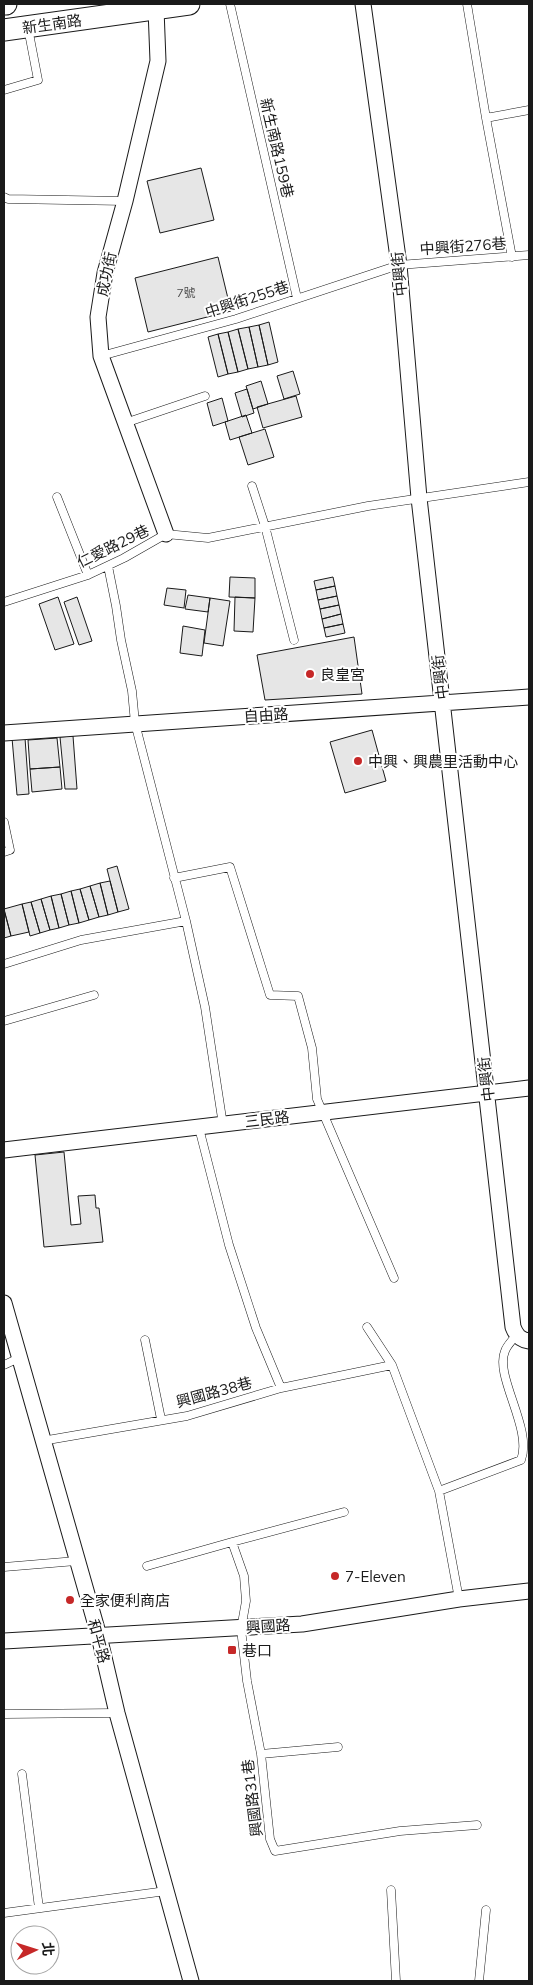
<svg xmlns="http://www.w3.org/2000/svg" width="533" height="1985" font-family="Mulish,'Noto Sans TC',sans-serif">
  <style>
    .building { fill: #e6e6e6; stroke: #1a1a1a }
    .lines { fill: none; stroke-linecap: round; stroke-linejoin: round }
    .service-casing { stroke: #1a1a1a; stroke-width: 9 }
    .minor-casing { stroke: #1a1a1a; stroke-width: 17 }
    .secondary-casing { stroke: #1a1a1a; stroke-width: 23 }
    .service { stroke: #fff; stroke-width: 8 }
    .minor { stroke: #fff; stroke-width: 15 }
    .secondary { stroke: #fff; stroke-width: 21 }
    .poi-dot { fill: #c62828; stroke: #fff; stroke-width: 2 }
    .labels { text-anchor: middle; dominant-baseline: central; stroke-width: 4; stroke-linejoin: round; paint-order: stroke }
    .number-label { font-size: 12px; fill: #4d4d4d }
    .street-label { font-size: 15px; fill: #1a1a1a; stroke: #fff }
    .poi-label { font-size: 15px; fill: #1a1a1a; stroke: #fff; text-anchor: start }
  </style>
  <rect width="100%" height="100%" fill="#fff"/>
  <path class="building" d="M201,168l13,52 -54,13 -13,-52z
    M218,257l13,54 -83,21 -13,-54z
    M269,322l9,40 -10,3 -9,-40z
    M259,325l9,40 -10,2 -9,-40z
    M249,327l9,40 -10,2 -10,-40z
    M238,329l10,40 -10,3 -10,-40z
    M228,332l10,40 -10,2 -10,-40z
    M218,334l10,40 -10,3 -10,-40z
    M293,371l7,23 -16,5 -7,-23z
    M261,381l7,23 -15,5 -7,-23z
    M247,389l7,24 -12,4 -7,-24z
    M296,396l6,21 -39,11 -6,-21z
    M222,398l6,23 -15,5 -6,-23z
    M246,415l6,18 -22,7 -5,-18z
    M265,429l9,28 -26,8 -9,-28z
    M230,577l25,1v20l-26,-1z
    M333,577l2,9 -19,4 -2,-9z
    M335,586l2,10 -19,4 -2,-10z
    M167,588l19,2 -2,18 -20,-3z
    M188,595l22,3 -2,14 -23,-3z
    M337,596l2,9 -19,4 -2,-9z
    M58,597l16,47 -19,6 -16,-46z
    M77,597l15,44 -13,4 -15,-43z
    M235,597l20,1 -2,34 -19,-1z
    M210,598l20,3 -7,45 -19,-3z
    M339,605l2,9 -19,5 -2,-10z
    M341,614l2,10 -19,4 -2,-9z
    M343,624l2,9 -19,4 -2,-9z
    M183,626l22,4 -3,26 -22,-3z
    M354,637l8,57 -97,6 -8,-45z
    M372,730l14,51 -41,12 -15,-51z
    M73,736l4,53h-12l-5,-52z
    M12,738h13l4,56 -12,1z
    M57,738l3,29 -30,2 -2,-29z
    M60,767l2,22 -30,3 -2,-23z
    M117,866l12,43 -11,3 -11,-43z
    M110,881l8,31 -10,3 -8,-32z
    M100,883l8,32 -9,2 -9,-31z
    M90,886l9,31 -10,3 -9,-31z
    M80,889l9,31 -10,3 -8,-32z
    M71,891l8,32 -10,2 -8,-31z
    M61,894l8,31 -10,3 -8,-32z
    M51,896l8,32 -9,2 -9,-31z
    M41,899l9,31 -10,3 -9,-31z
    M31,902l9,31 -10,3 -8,-32z
    M22,904l7,28 -18,4 -7,-27z
    M4,910l7,26 -7,2z
    M64,1152l7,73 10,-1 -3,-28 17,-1 1,13h3l4,34 -59,5 -9,-92z"/>
  <g class="lines">
    <defs>
      <path id="service" d="M230,4l67,294
        M467,4l19,114 43,-8
        M4,90l34,-10 -10,-52
        M486,118l26,139
        M4,197l4,2 117,2
        M101,356l135,-37 163,-54 130,-10
        M125,423l80,-27
        M252,486l13,40 29,114
        M57,497l31,78
        M108,566l8,40 5,34 11,51 3,32 51,198 19,86 18,118
        M4,602l84,-27 36,-17 42,-24 42,4 160,-32 161,-24
        M4,822l6,28 -6,2
        M174,878l56,-11 40,128 28,1 14,52 5,51 77,179
        M4,964l77,-24 105,-19
        M4,1021l90,-26
        M199,1128l30,117 27,83 25,60
        M367,1327l25,38 47,126 20,108
        M145,1340l16,79
        M4,1365l15,-7
        M42,1441l145,-25 94,-28 111,-23
        M439,1491l82,-31c12,-31 -27,-84 -16,-109 2,-6 8,-11 11,-16
        M232,1542l112,-30
        M147,1566l85,-24 12,34 2,25 -5,28 6,52 14,73 9,85 5,12 125,-20 77,-6
        M4,1567l72,-6
        M4,1714l113,-1
        M261,1754l77,-7
        M22,1774l17,134
        M391,1890l5,91
        M4,1913l162,-22
        M479,1981l7,-71"/>
      <path id="minor" d="M363,4l36,261 20,233 94,829c3,8 7,13 16,14
        M156,9l2,52 -33,140 -20,72 -7,44 3,39 65,178
        M4,733l525,-36
        M4,1150l525,-62
        M4,1303l95,333 18,77 74,268
        M4,1641l298,-17 157,-25 70,-8"/>
      <path id="secondary" d="M4,4h2
        M4,30l185,-26"/>
    </defs>
    <use href="#service" class="service-casing"/>
    <use href="#minor" class="minor-casing"/>
    <use href="#secondary" class="secondary-casing"/>
    <use href="#service" class="service"/>
    <use href="#minor" class="minor"/>
    <use href="#secondary" class="secondary"/>
  </g>
  <g class="poi-dot">
    <circle cx="310" cy="674" r="5"/>
    <circle cx="358" cy="761" r="5"/>
    <circle cx="335" cy="1576" r="5"/>
    <circle cx="70" cy="1600" r="5"/>
    <rect x="227" y="1645" width="10" height="10" rx="2.5"/>
  </g>
  <g class="labels">
    <g class="number-label">
      <text x="186" y="292">7號</text>
    </g>
    <g class="street-label">
      <text transform="translate(52 24) rotate(-8)">新生南路</text>
      <text transform="translate(277 148) rotate(77)">新生南路159巷</text>
      <text transform="translate(463 246) rotate(-4)">中興街276巷</text>
      <text transform="translate(106 274) rotate(-78)">成功街</text>
      <text transform="translate(399 274) rotate(-96)">中興街</text>
      <text transform="translate(247 299) rotate(-18)">中興街255巷</text>
      <text transform="translate(113 546) rotate(-26)">仁愛路29巷</text>
      <text transform="translate(440 677) rotate(-97)">中興街</text>
      <text transform="translate(266 715) rotate(-4)">自由路</text>
      <text transform="translate(486 1079) rotate(-97)">中興街</text>
      <text transform="translate(267 1119) rotate(-7)">三民路</text>
      <text transform="translate(214 1392) rotate(-15)">興國路38巷</text>
      <text transform="translate(268 1626) rotate(-4)">興國路</text>
      <text transform="translate(99 1641) rotate(75)">和平路</text>
      <text transform="translate(252 1798) rotate(-97)">興國路31巷</text>
    </g>
    <g class="poi-label">
      <text x="320" y="674">良皇宮</text>
      <text x="368" y="761">中興、興農里活動中心</text>
      <text x="345" y="1576">7-Eleven</text>
      <text x="80" y="1600">全家便利商店</text>
      <text x="242" y="1650">巷口</text>
    </g>
  </g>
  <rect width="533" height="1985" fill="none" stroke="#1a1a1a" stroke-width="10"/>
  <g transform="translate(35 1950) rotate(86)"><circle r="24" fill="#ffffff" stroke="#a3a3a3"/>
  <path d="M0-4L9 19L0 12L-9 19Z" fill="#c62828"/>
  <text y="-8" font-size="14" font-weight="bold" text-anchor="middle" fill="#1a1a1a">北</text>
  </g>
</svg>
